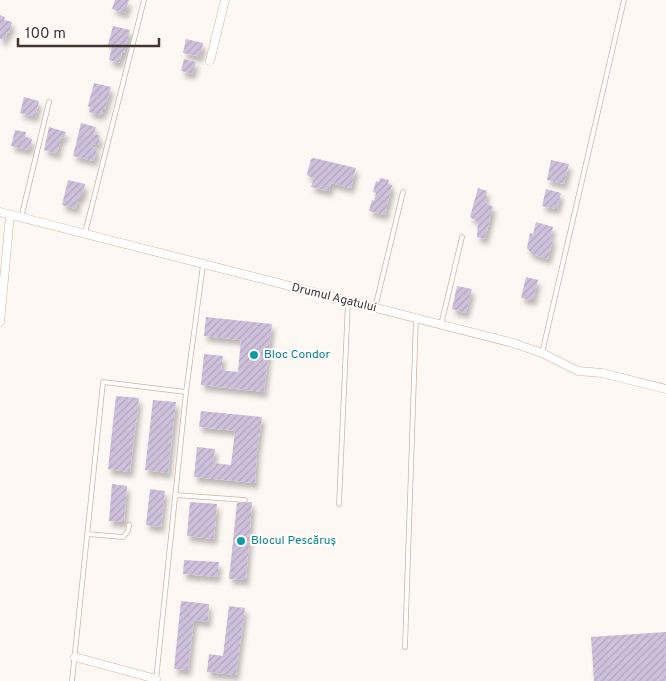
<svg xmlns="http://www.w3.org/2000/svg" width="666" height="681" font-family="Overpass,sans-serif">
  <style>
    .building { fill: url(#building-hatch); filter: url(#shadow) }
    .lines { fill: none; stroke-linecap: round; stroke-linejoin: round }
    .lane-casing { stroke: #cfb2a1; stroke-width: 5.5 }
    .street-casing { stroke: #cfb2a1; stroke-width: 9 }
    .lane { stroke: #fff; stroke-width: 4 }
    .street { stroke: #fff; stroke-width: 8 }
    .culture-dot { fill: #0f9aa8; stroke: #fff; stroke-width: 2 }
    .labels { text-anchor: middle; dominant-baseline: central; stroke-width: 4; stroke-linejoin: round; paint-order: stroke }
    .street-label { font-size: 12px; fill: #423630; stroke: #fff }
    .culture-label { font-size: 12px; fill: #0d838f; stroke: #fff; text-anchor: start }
  </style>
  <defs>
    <pattern id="building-hatch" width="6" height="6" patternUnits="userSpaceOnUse" patternTransform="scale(1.25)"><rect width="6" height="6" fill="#cfc1dc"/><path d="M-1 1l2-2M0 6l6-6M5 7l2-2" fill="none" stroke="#b3a6bd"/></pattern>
    <filter id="shadow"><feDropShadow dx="3" dy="5.5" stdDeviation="2.5" flood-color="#0004"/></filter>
  </defs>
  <rect width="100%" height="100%" fill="#fef8f4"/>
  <path class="building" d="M115,0h14l-4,13 -13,-4z
    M0,15l5,2 -1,3 8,2 -3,11 -2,-1 -2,8 -5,-1z
    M113,26l17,4 -6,23h-2l-3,10 -10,-3 3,-14 -4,-1z
    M186,39l17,4 -3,14 -17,-4z
    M184,59l12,3 -4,12 -11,-3z
    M94,83l17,4 -6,22h-2l-1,6 -13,-3 1,-5 -2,-1z
    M24,97l15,4 -4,16 -15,-4z
    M81,123l15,4 -2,7 6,2 -2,9 -6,-1 -1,3 6,1 -3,13 -21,-5z
    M49,127l17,5 -2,6 -3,-1 -4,17 -13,-4z
    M15,130l11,2 -1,5 7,2 -3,11 -18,-4z
    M314,158l42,10 -5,20 -20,-5 -2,8 -18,-4 3,-9 -6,-2 -1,-2 4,-15z
    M551,160l18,4 -5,20 -17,-4z
    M380,178l9,2 -1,4 4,1 -7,30 -16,-4 3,-11 2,1 2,-8 -3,-1 3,-11 3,1z
    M68,180l17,4 -3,13 -3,-1 -3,13 -14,-4z
    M478,188l9,3 -2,11 8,5 -8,32 -8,-2 1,-15 -8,-5z
    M546,189l15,4 -4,16 -15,-3z
    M536,222l17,5 -3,11 3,1 -5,20 -16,-5 -5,-6 3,-15 3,1z
    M526,277l12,3 -5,20 -12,-2z
    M457,286l15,3 -6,24 -14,-4z
    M206,317l66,7 -8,68 -63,-7 3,-31 19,2 -2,14 17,2 3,-32 -37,-4z
    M116,396l23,2 -9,74 -22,-3z
    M153,400l23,2 -8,71 -23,-3z
    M201,411l61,6 -5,34 -2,32 -61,-6 3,-30 18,2 -2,14 18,2 4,-34 -36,-4z
    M112,484l15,2 -3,36 -15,-1z
    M150,489l15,2 -4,36 -15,-2z
    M190,502l27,2 -3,35 -27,-3z
    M252,502l-6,78 -17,-1 8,-76z
    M184,560l35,2 -2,15 -34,-3z
    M181,601l28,3 -1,18 -14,-2 -6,50 -14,-1z
    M229,606l16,2 -9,67 -29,-3 2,-18 14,2z
    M666,632v49h-72l-3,-44z"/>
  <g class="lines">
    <defs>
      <path id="lane" d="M21,218l28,-116
        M85,233l59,-233
        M375,308l28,-116
        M441,325l21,-88
        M542,353l82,-353
        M175,495l70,5
        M339,504l9,-203
        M87,534l36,3 5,-6 1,-6
        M405,647l11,-329
        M156,680l30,-288 17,-127
        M72,681l31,-299 83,10"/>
      <path id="street" d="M210,61l15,-61
        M0,212l513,131 29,10 36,18 24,2 64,16
        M0,322l10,-107
        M75,657l81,22"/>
    </defs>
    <use href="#lane" class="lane-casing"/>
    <use href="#street" class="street-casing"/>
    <use href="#lane" class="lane"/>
    <use href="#street" class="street"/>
  </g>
  <g class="culture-dot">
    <circle cx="254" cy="355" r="5"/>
    <circle cx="241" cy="541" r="5"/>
  </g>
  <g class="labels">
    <g class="street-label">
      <text transform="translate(334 298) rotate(14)">Drumul Agatului</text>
    </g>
    <g class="culture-label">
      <text x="264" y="355">Bloc Condor</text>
      <text x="251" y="541">Blocul Pescăruș</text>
    </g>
  </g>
  <path d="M18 38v8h141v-8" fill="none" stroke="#423630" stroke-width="2.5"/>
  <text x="25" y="38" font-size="15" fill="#423630" stroke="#ffffff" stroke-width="4" paint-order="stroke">100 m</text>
</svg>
